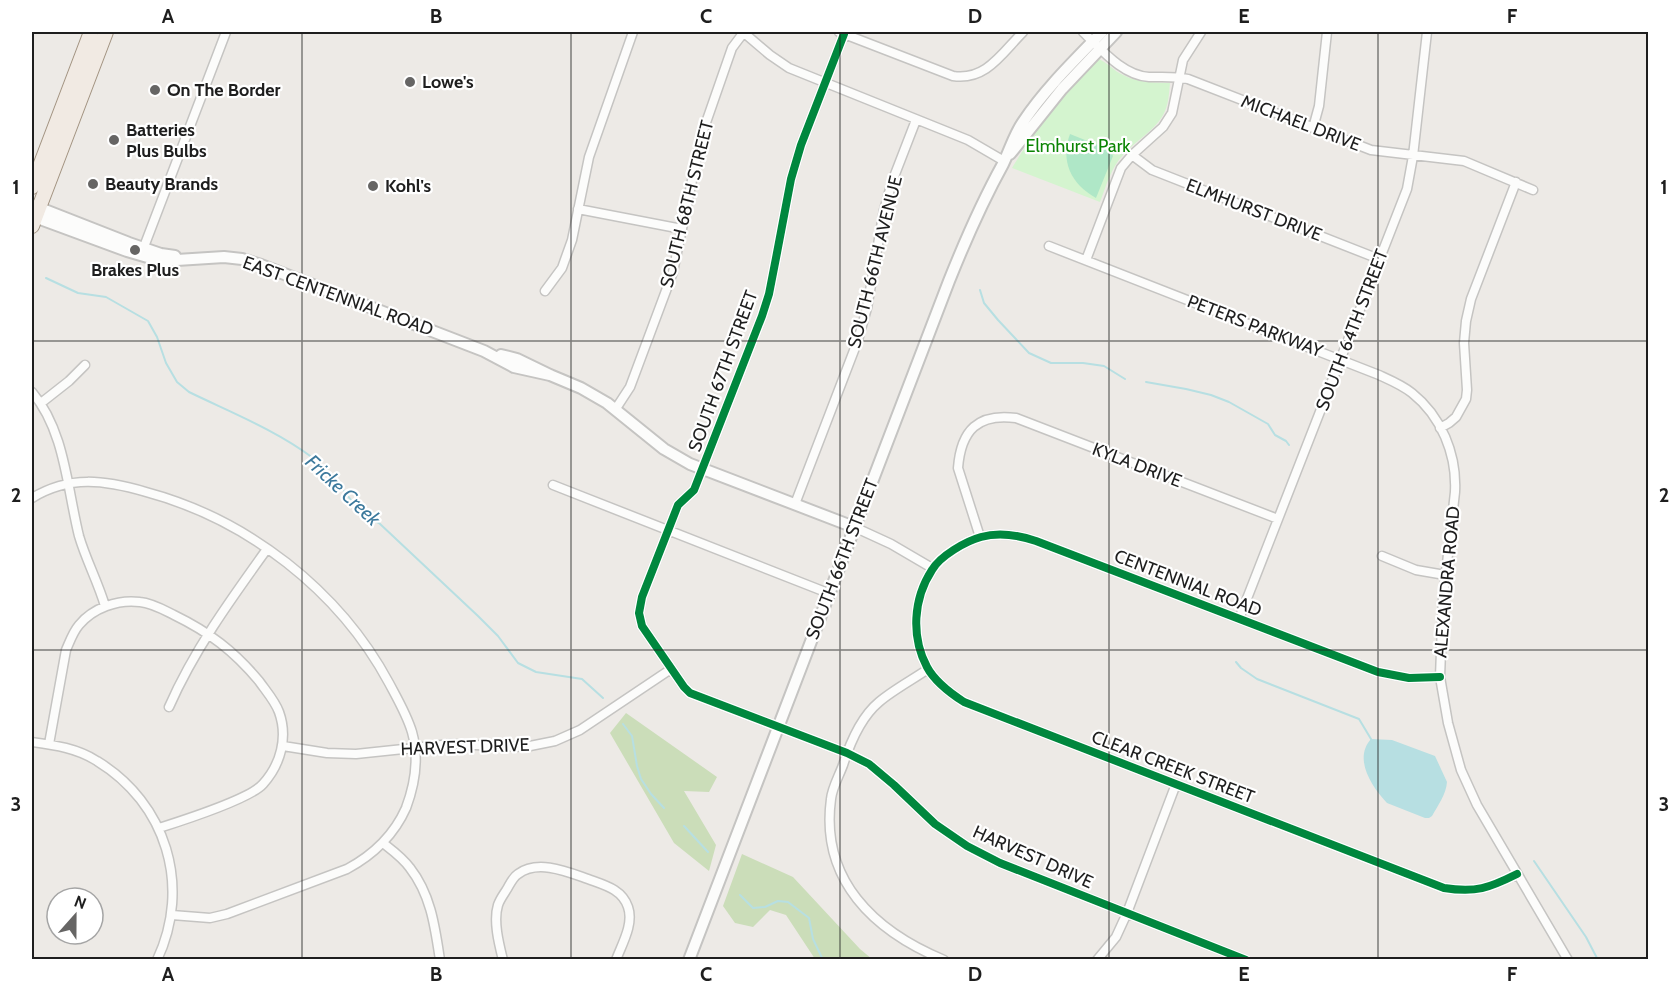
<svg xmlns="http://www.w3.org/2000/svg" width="1680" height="991" font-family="Cabin,sans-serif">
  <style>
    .forest { fill: #cbddb9 }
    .park { fill: #d4f4cf }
    .pitch { fill: #afe7c7 }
    .water { fill: #b7dfe2 }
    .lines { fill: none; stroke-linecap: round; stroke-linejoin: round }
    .stream { stroke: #b7dfe2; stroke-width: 2 }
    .minor-casing { stroke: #c5c4c2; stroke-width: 11 }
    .tertiary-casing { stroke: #c5c4c2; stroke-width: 14 }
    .primary-casing { stroke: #a39482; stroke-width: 16 }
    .minor { stroke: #fcfcfb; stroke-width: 8 }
    .tertiary { stroke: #fcfcfb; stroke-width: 10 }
    .primary { stroke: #f1eae3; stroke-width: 14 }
    .cycleway-casing { stroke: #fff; stroke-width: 11 }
    .cycleway { stroke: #00873e; stroke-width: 8 }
    .grid { fill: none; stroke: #1e1e1e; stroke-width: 1.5; stroke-opacity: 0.55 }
    .poi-dot { fill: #666564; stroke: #fff; stroke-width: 2 }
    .labels { text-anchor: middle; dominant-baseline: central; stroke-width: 4.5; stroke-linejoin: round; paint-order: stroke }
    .poi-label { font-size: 18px; font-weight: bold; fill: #1e1e1e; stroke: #fff; text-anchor: start }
    .street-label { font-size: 18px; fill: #1e1e1e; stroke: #fff }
    .park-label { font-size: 18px; fill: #0b8404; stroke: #fff }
    .water-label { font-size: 20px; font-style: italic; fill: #3c799c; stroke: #fff }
    .neatline { fill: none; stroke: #1e1e1e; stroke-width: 2 }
    .grid-label { font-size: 20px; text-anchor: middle; font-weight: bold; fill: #1e1e1e }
  </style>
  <rect width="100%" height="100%" fill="#edeae6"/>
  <path class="forest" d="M626,713l91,64 -8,15 -25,-1 32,54 -7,26 -35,-28 -64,-110z
    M742,854l51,23 67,72 12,10h-57l-29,-44 -16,-5 -17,17 -18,-4 -12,-17z"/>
  <path class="park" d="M1099,59c9,4 15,12 24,16 15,8 31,7 47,8 -1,9 -1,19 -5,28 -8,19 -29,29 -42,44 -12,13 -17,31 -23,47l-88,-34c24,-39 51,-80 87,-109z"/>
  <path class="pitch" d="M1070,134l40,16 3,6 -17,42c-25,-14 -36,-37 -26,-64z"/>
  <path class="water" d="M1371,739l21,1 43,16 12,26c-1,13 -9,23 -15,34l-3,2h-4l-38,-15c-15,-16 -34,-44 -16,-64z"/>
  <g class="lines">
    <path class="stream" d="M46,278l32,15 28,4 42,24 9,16 9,26 11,19 12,10c41,20 87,38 124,66 7,5 15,12 20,19 14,16 25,38 46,46l99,93 20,20 20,27 18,9 46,7 21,19
      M980,290l4,13 14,17 31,33 22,10h32l21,3 21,13
      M1146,382l40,7 25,6 18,7 39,22 7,11 11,6 3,4
      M1236,662l5,6 16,11 102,40 12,20
      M623,724l9,12 5,30 4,13 10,15 13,14
      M684,826l24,26
      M1534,861l52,76 12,23
      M740,895l13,13 12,-1 13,-6 10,1 21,16 4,21 10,21"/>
    <defs>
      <path id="minor" d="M743,32l27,23 19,13 179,72 36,21
        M839,32l114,44c33,5 49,-23 70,-44
        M1083,32c18,17 40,44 66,45 14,0 26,-1 39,2l183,71 93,11 69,29
        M844,34l-43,111 -10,34 -15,79 -7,36 -7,22 -68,174 -16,15 -36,92 -3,16 3,13 42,61 6,6 157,60 22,11 25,21 41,39 32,22 33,17 246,97
        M1313,128l6,-22 8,-74
        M1132,155l20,15 227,89
        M578,209l104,20
        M1049,246l330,129c11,5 23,10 33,18 29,23 45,61 43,99l-12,107 -3,78 8,46 13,47 16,35 91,155
        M142,252l84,-220
        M1086,260l35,-92 11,-13 31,-28 9,-14 11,-53 18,-28
        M545,291l17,-23 10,-28 17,-83 44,-125
        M32,392c33,39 35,96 47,144 7,24 19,46 26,70
        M41,403l28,-22 16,-16
        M615,410l15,-23 43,-115 28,-135 31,-89 12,-16
        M1440,428l9,-5 7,-6 10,-18 1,-9 -3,-47 2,-22 5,-22 45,-117
        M553,485l275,108
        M32,498c38,-23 72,-18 114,-6 101,27 193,98 243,191 8,15 18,32 23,49 7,25 3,52 -6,76 -12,27 -33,47 -59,61l-120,45 -17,4 -38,-3
        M795,504l63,-164 9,-32 17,-98 8,-28 24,-62
        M854,527l37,17 41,24
        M980,537l-22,-69c3,-38 20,-55 58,-50l262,101
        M1382,556l34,14 29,5
        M1239,619l168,-430 6,-33 14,-124
        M928,669c-16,11 -35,21 -49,33 -18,15 -29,41 -36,63 -4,11 -11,23 -12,34 -11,81 43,132 113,161
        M1440,677l-31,1 -31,-6 -342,-131c-18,-6 -37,-9 -55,-4 -15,4 -41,19 -49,33 -19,29 -21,67 -5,97 8,15 23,26 37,35l480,186c32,5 45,0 73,-14
        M169,707c25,-57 62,-108 98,-158
        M32,742c22,3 45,6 65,19 69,42 95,125 60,199
        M49,744l17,-94c4,-9 7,-18 13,-25 14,-17 39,-26 61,-23 12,1 24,8 34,13 35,17 60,36 85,66 7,10 16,20 20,31 9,25 2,52 -16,72 -13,15 -82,37 -104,44
        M283,746l44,7 29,1 95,-10 74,3 30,-6 25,-11 91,-61
        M383,843c9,7 20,15 27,25 21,27 25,59 30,92
        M503,960c-4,-16 -10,-39 -5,-55 2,-6 6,-11 9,-16 3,-5 6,-12 11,-15 20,-15 50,-2 70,5 16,6 34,10 40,28 6,17 -6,37 -12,53
        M1097,960l19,-23 11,-24 49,-129"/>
      <path id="tertiary" d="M1010,154l52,-65 54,-57
        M32,205l97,38 32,11 14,2
        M32,216l95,35 34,10 63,-4 18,2 19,6 223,86 30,16 36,8
        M501,355l16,4 33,16 31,13 26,15 57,46 26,15 164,63
        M689,960l260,-679c16,-40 33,-79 54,-117 7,-14 11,-29 20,-42 22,-33 51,-61 79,-90"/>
      <path id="primary" d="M32,187l59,-155
        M32,226l74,-194"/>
    </defs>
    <use href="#minor" class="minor-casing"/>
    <use href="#tertiary" class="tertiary-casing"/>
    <use href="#primary" class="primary-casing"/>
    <use href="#minor" class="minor"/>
    <use href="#tertiary" class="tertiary"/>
    <use href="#primary" class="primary"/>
    <defs>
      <path id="cycleway" d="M844,34l-43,111 -10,34 -15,79 -7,36 -7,22 -68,174 -16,15 -36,92 -3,16 3,13 42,61 6,6 157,60 22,11 25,21 41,39 32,22 33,17 246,97
        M1440,677l-31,1 -31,-6 -342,-131c-18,-6 -37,-9 -55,-4 -15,4 -41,19 -49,33 -19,29 -21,67 -5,97 8,15 23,26 37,35l480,186c32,5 45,0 73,-14"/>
    </defs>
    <use href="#cycleway" class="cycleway-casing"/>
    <use href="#cycleway" class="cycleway"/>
  </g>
  <path class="grid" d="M302,32v928M571,32v928M840,32v928M1109,32v928M1378,32v928M32,341h1616M32,650h1616"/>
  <g class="poi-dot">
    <circle cx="410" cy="82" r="6"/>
    <circle cx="155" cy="90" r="6"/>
    <circle cx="114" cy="140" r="6"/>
    <circle cx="93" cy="184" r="6"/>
    <circle cx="373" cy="186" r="6"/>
    <circle cx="135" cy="250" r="6"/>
  </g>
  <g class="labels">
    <g class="poi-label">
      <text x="422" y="82">Lowe's</text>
      <text x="167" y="90">On The Border</text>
      <text x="126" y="130">Batteries<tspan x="126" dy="21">Plus Bulbs</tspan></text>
      <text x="105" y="184">Beauty Brands</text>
      <text x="385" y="186">Kohl's</text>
      <text x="135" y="270" text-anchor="middle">Brakes Plus</text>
    </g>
    <g class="street-label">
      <text transform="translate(1301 123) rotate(21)">MICHAEL DRIVE</text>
      <text transform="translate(687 204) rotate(-76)">SOUTH 68TH STREET</text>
      <text transform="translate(1254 210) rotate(21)">ELMHURST DRIVE</text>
      <text transform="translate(875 262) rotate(-76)">SOUTH 66TH AVENUE</text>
      <text transform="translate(338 296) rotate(20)">EAST CENTENNIAL ROAD</text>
      <text transform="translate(1255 326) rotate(21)">PETERS PARKWAY</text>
      <text transform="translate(1352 330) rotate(-69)">SOUTH 64TH STREET</text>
      <text transform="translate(723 371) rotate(-70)">SOUTH 67TH STREET</text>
      <text transform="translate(1137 465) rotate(21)">KYLA DRIVE</text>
      <text transform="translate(842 559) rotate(-69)">SOUTH 66TH STREET</text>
      <text transform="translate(1447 582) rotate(-85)">ALEXANDRA ROAD</text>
      <text transform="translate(1188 583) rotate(21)">CENTENNIAL ROAD</text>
      <text transform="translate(465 747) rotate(-2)">HARVEST DRIVE</text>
      <text transform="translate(1173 767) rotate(21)">CLEAR CREEK STREET</text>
      <text transform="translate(1033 857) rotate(24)">HARVEST DRIVE</text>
    </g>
    <g class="park-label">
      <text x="1078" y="146">Elmhurst Park</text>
    </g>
    <g class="water-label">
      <text transform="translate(343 490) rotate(43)">Fricke Creek</text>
    </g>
  </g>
  <rect width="1680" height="991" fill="none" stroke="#ffffff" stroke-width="66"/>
  <g transform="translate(75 916) rotate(21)"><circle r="28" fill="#ffffff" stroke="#a5a5a5" stroke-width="1.5"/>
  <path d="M0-4.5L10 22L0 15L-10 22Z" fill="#666564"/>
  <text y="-9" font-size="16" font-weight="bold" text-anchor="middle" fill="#1e1e1e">N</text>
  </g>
  <rect x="33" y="33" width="1614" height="925" class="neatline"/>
  <g class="grid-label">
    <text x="168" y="23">A</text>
    <text x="436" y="23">B</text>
    <text x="706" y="23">C</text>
    <text x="975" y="23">D</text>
    <text x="1244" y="23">E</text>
    <text x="1512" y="23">F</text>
    <text x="16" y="194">1</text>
    <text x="1664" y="194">1</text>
    <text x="16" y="502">2</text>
    <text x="1664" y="502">2</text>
    <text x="16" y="811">3</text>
    <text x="1664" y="811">3</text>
    <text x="168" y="981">A</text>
    <text x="436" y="981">B</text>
    <text x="706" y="981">C</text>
    <text x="975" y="981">D</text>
    <text x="1244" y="981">E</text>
    <text x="1512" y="981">F</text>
  </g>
</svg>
